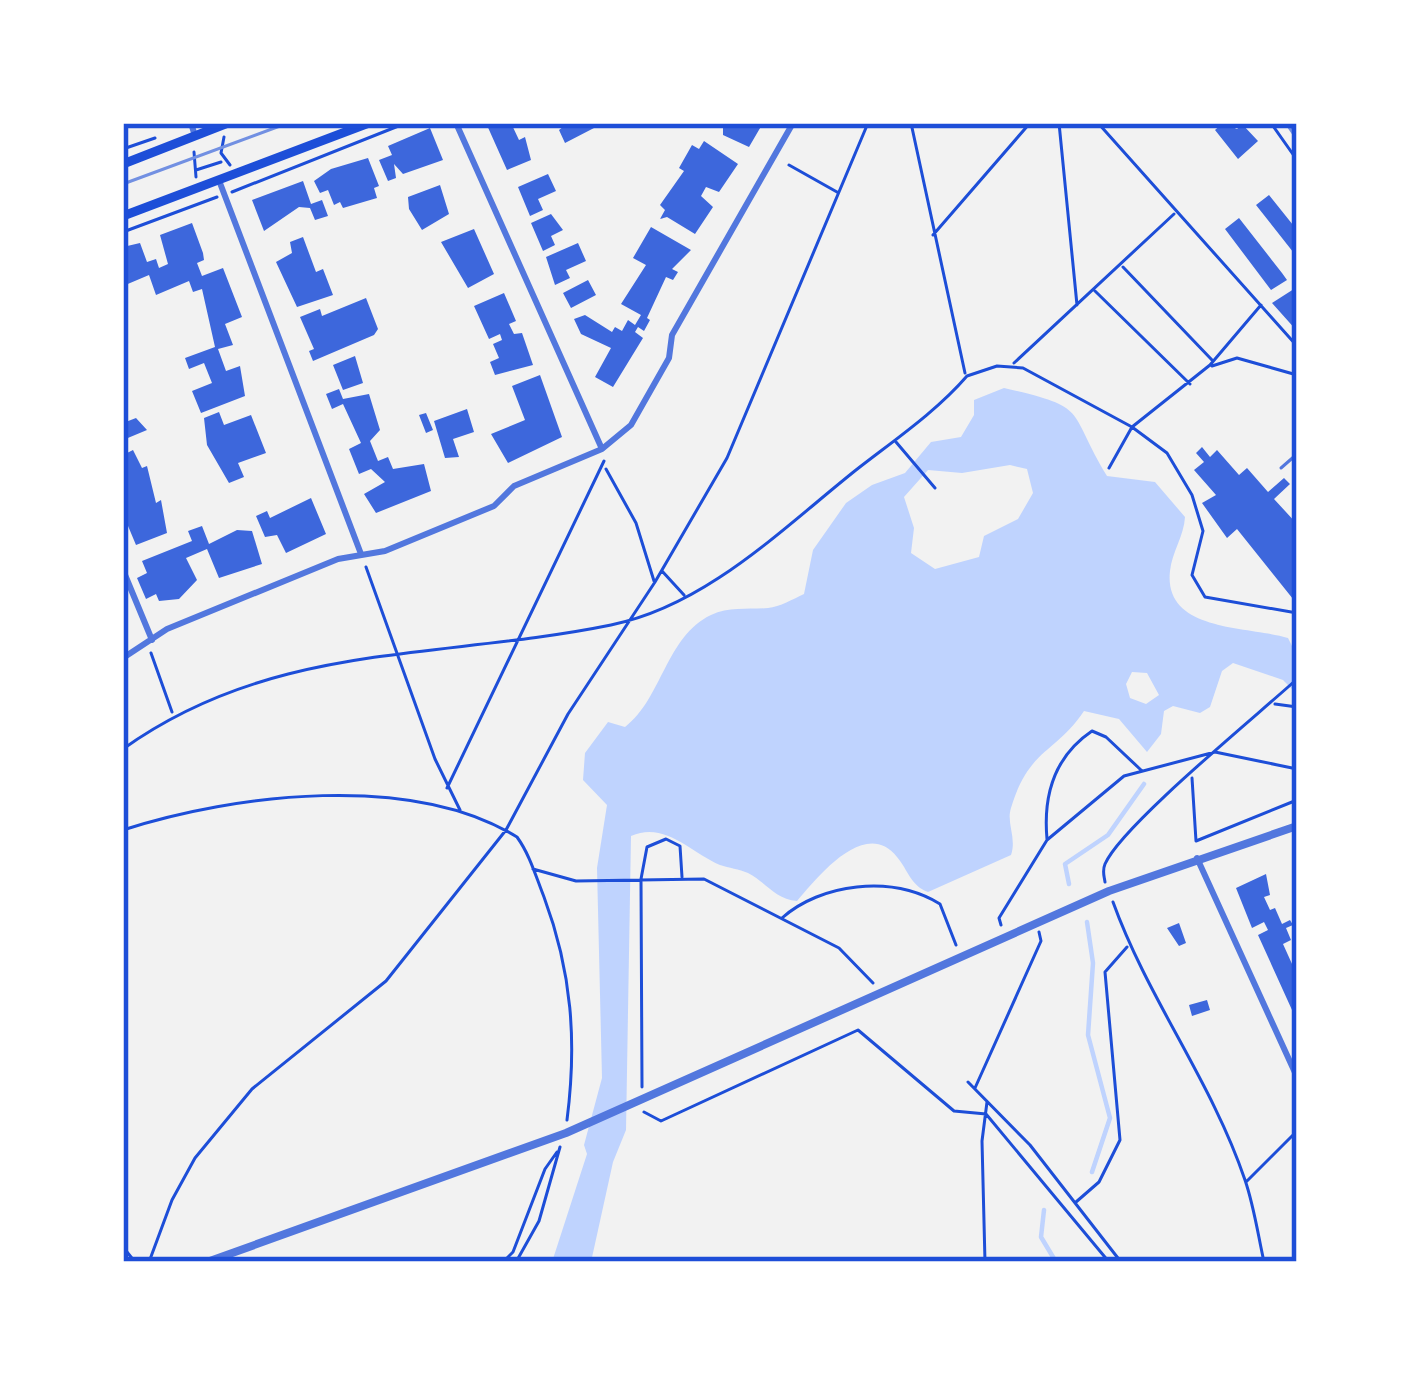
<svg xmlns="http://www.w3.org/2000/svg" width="1420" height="1385" font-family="Montserrat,sans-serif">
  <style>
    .water { fill: #bfd3fe; fill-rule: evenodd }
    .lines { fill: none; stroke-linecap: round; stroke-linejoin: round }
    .stream { stroke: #bfd3fe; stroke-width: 4.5 }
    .building { fill: #3d67dc }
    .path { stroke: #1d4ed8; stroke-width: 3 }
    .service { stroke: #5277de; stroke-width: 3 }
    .minor { stroke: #5277de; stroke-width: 6 }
    .tertiary { stroke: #5277de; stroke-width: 8 }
    .secondary { stroke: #1d4ed8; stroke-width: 9 }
    .primary { stroke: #1d4ed8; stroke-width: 10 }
    .tram { stroke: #7290e2; stroke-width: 3 }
    .neatline { fill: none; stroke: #1d4ed8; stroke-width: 4.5 }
  </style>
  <rect width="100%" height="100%" fill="#f2f2f2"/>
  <path class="water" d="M1004,388c87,20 62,20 103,88l48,6 30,35c-1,19 -13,35 -15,54 -7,62 80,55 118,67l9,18v38l-14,-14 -50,-17 -11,8 -12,36 -10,6 -27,-7 -9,5 -3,23 -14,18 -28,-33 -35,-8c-29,43 -55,37 -73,97 -5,15 6,30 0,47l-83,37c-17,-6 -20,-22 -31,-35 -32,-40 -79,20 -100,44 -22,-2 -30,-18 -49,-28 -9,-4 -19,-5 -28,-8 -30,-13 -55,-44 -89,-29l-5,294 -13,32 -22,100h-39l35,-108 -3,-9 18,-67 -5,-210 10,-63 -24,-25 2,-27 23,-31 17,5c37,-28 41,-91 86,-112 19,-9 38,-5 57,-7 12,-1 25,-9 36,-14l9,-44 33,-47 26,-18 33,-12 26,-31 30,-5 13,-22v-15zM1010,465l17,4 6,24 -15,26 -34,17 -5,21 -44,12 -24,-16 3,-25 -10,-31 24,-27 34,3zM1132,672l15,1 12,22 -13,9 -16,-6 -4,-14z"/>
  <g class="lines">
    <path class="stream" d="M1069,884l-4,-20 43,-29 36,-51
      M1087,922l6,41 -5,72 22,83 -18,54
      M1044,1210l-3,27 15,25"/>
  </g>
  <path class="building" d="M486,123h25l8,17 6,-3 6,23 -24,10z
    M568,123h23l3,5 -29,15 -6,-13z
    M723,123h40l-14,24 -26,-12z
    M1223,123l14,6 5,-5 16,17 -20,18 -23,-29z
    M430,128l13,32 -40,14 -9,-10 2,14 -8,3 -9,-21 13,-5 -4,-9z
    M704,141l34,23 -19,28 -13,-5 -5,9 12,11 -18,27 -28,-17 -7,2 5,-9 -5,-5 24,-34 -5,-3 13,-23 7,4z
    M368,158l11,28 -5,2 3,10 -34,10 -3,-6 -6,3 -6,-15 -8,3 -6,-12 17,-12z
    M548,174l8,17 -18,8 5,11 -13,6 -12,-29z
    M303,181l8,23 11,-4 6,16 -13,4 -5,-12 -11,-1 -35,24 -12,-31z
    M440,185l9,29 -27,16 -13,-21 -1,-12z
    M1269,195l28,35v27l-41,-52z
    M551,214l12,16 -12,6 4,9 -12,6 -12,-28z
    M1239,218l43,55 5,7 -16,10 -46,-61z
    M192,223l11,30 1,7 -7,3 5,13 21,-8 19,49 -17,7 8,21 -15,4 8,22 14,-5 5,30 -44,17 -9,-22 20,-8 -8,-20 -15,6 -4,-11 30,-11 -13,-58 -9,3 -4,-11 -33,14 -7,-20 -26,11v-39l17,-4 7,19 9,-3 3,9 9,-4 -8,-29z
    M651,227l40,23 -19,19 6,3 -5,8 -7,-3 -19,41 3,2 -6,11 -6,-4 -3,5 8,6 -30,49 -18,-10 16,-29 -30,-14 -7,-15 11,-4 27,17 3,-5 7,4 6,-11 7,5 6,-10 -20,-11 25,-39 -13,-7z
    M474,229l20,45 -26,14 -27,-46z
    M303,237l13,35 7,-3 10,26 -36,12 -21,-45 16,-9 -2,-11z
    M578,243l8,18 -20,9 4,8 -15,7 -9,-28z
    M588,280l8,15 -25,13 -8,-15z
    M1297,287l-2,16 2,28 -25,-28z
    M504,293l12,28 -7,3 5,10 8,-1 11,32 -38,10 -5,-13 9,-4 -6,-14 9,-4 -2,-6 -11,5 -15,-33z
    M366,298l12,31 -4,6 -61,26 -4,-10 5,-2 -14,-32 20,-8 2,7z
    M355,356l8,27 -20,7 -10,-25z
    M540,375l22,62 -54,26 -17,-29 34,-14 -13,-34z
    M339,389l4,10 26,-5 11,36 -10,11 8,20 10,-4 5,12 31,-5 7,27 -55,22 -12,-19 21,-12 -14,-13 -12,5 -10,-25 12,-6 -18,-39 -11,5 -6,-15z
    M467,409l7,23 -21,7 6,18 -14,1 -11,-37z
    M219,412l5,13 27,-10 15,38 -28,10 6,14 -15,6 -22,-38 -3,-27z
    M426,413l7,17 -7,3 -7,-18z
    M136,418l11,12 -24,10v-17z
    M1202,447l8,10 7,-7 22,25 8,-7 21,24 16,-14 6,6 -16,15 23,25v80l-60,-75 -10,9 -25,-35 14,-8 -22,-25 10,-8 -8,-9z
    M133,450l9,18 5,-2 9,37 5,-3 6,33 -31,12 -13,-31v-59z
    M311,498l15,36 -40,19 -9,-18 -12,2 -9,-21 11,-5 3,7z
    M202,526l7,18 28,-14 15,1 10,33 -43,14 -12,-29 -21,9 11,22 -18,19 -20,2 -3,-7 -10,5 -9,-21 10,-5 -5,-12 50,-20 -4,-10z
    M1266,874l4,21 -6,2 6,13 5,-2 7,16 8,-4 3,5 -7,3 5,12 -8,4 14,31v46l-39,-86 10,-5 -4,-8 -12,6 -16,-40z
    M1179,923l7,20 -7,3 -12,-18z
    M1207,1000l3,10 -18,6 -3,-11z"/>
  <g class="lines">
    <path class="path" d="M911,123l54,250
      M1059,123l18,182
      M1098,123l199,223
      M1271,123l26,37
      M224,137l-3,16 9,12
      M123,149l32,-11
      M194,152l2,25
      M789,165l48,27
      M196,170l25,-8
      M232,192l174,-69
      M123,232l94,-35
      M933,235l97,-112
      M1123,267l89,93
      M1095,291l95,93
      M1014,363l160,-149
      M1212,366l25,-8 60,17
      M896,442l39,46
      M1109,468l23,-41 78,-62 51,-60
      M606,469l30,54 18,58
      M366,567l69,192 25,51
      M662,571l22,24
      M151,653l21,59
      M1275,704l22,3
      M123,749c151,-108 316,-89 488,-124 95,-19 172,-97 245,-155 37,-29 80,-58 111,-94l30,-10 26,2 109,59 35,26 25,42 11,36 -11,44 13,22 92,16
      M1192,778l4,63
      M447,788l157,-327
      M123,830c112,-36 289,-58 394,7 13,18 19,40 27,60 28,75 33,145 23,223
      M1047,839c-4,-44 8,-83 45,-108l14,6 35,33
      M1196,841l101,-41
      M533,869l43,12 128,-2 135,69 34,35
      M1105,882c-1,-7 -3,-11 0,-18 16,-38 155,-151 192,-185
      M1113,902c35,97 99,180 132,278 9,26 13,55 19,82
      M782,918c38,-34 109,-44 158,-14l16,41
      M1001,925l-2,-7 48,-78 77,-64 91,-24 82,17
      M968,1082l62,63 91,117
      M642,1087l-1,-208 6,-32 19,-8 14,7 2,31
      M975,1088l66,-147 -2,-9
      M644,1112l17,9 197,-91 96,81 32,3 123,148
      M1247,1181l50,-50
      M1076,1202l23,-20 21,-42 -15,-168 22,-25
      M123,1247l12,15
      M149,1262l23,-62 23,-42 57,-69 134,-108 120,-151 62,-116 87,-132 72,-124 141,-335
      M503,1262l10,-10 32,-83 12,-17
      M516,1262l23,-41 21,-74
      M985,1262l-3,-121 5,-39"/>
    <path class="service" d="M1281,468l16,-14"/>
    <path class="minor" d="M191,123l4,13
      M456,123l146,326
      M220,183l141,371
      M123,570l29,70
      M123,658l44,-29 171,-70 47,-8 109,-45 20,-20 88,-37 29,-24 38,-67 3,-23 121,-212
      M1197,858l100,219"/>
    <path class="tertiary" d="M207,1262l359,-129 543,-242 188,-65"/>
    <path class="secondary" d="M123,164l105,-41
      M123,216l246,-93"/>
    <path class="primary" d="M1293,123l4,5"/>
    <path class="tram" d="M1286,123l11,16
      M123,184l165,-61"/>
  </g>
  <rect width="1420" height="1385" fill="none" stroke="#ffffff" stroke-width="252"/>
  <rect x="126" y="126" width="1168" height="1133" class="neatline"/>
</svg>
